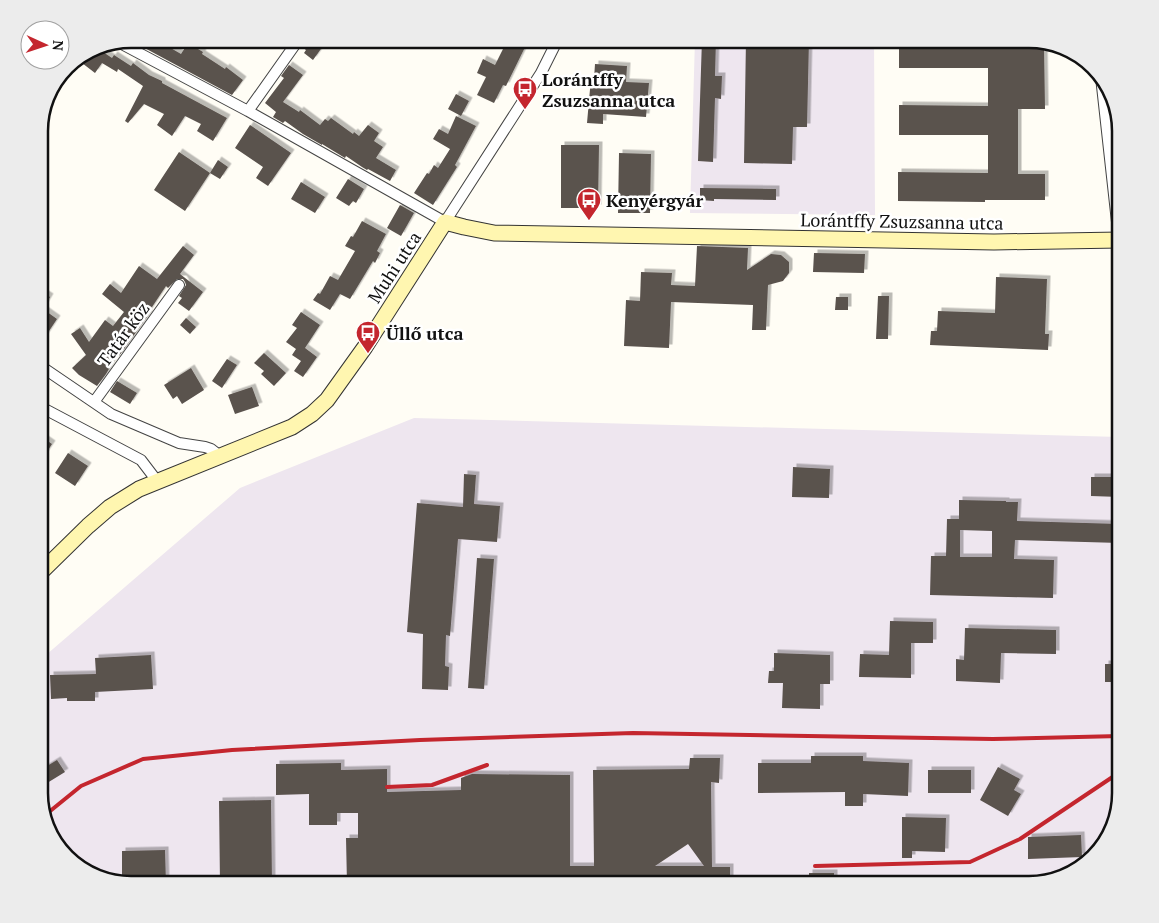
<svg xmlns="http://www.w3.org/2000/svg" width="1159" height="923" font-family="'PT Serif',serif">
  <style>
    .industrial { fill: #eee6ef }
    .building { fill: #5a524d; fill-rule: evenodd; filter: url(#shadow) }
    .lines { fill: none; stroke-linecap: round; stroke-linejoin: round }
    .street-casing { stroke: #444; stroke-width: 12 }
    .secondary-casing { stroke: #333; stroke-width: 17 }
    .street { stroke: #fff; stroke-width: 10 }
    .secondary { stroke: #fff6b0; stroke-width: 15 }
    .rail { stroke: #c4262e; stroke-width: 4 }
    .labels { text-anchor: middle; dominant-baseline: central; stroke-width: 5; stroke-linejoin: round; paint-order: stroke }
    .poi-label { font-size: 18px; font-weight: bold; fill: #111; stroke: #fff; text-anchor: start }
    .street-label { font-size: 18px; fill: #111; stroke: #fff }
    .rim { fill: none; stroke: #111; stroke-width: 2.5 }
  </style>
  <defs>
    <filter id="shadow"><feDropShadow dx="3.5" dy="-3.5" stdDeviation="0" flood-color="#0004"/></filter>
  </defs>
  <rect width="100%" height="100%" fill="#fffdf5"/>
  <path class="industrial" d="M695,39h179l1,176 -185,-2z
    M414,418l706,19v356l-22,60 -29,22 -40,9h-899l-60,-22 -22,-29 -9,-35v-137l201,-173z"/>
  <path class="building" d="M142,39h13l26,15 7,-11 15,9 -1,2 23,15 1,-2 17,13 -11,15 -93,-50z
    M306,39h7l10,7 -10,14 -9,-7 2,-3 -4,-3z
    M485,39h44l-23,47 -3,-1 -9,18 -17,-8 9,-18 -9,-4 6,-14 12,6 8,-16z
    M702,39h14l-1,37h7l-1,23 -6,-1 -2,64 -15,-1z
    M746,39h63l-2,88h-14l-1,37 -48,-1z
    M899,40h87v3h54l4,2 1,64h-27v65h27v26h-60v2l-87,-1v-29l90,1v-38h-89v-30l89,1v-38h-89z
    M100,50l12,8 2,-3 17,11 2,-3 16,12 13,6v2l65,35 -14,23 -16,-10 4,-7 -16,-8 -13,20 -15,-11 7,-11 -20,-10 -16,19 -3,-2 18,-35 -25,-17 -1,3 -15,-9 -7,10 -13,-10 6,-8z
    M595,64l32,2 -1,16 23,1 -3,34 -43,-3v10l-16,-1 4,-45 3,1z
    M289,65l14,10 -20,27 16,10 1,-2 20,15 5,-6 3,2 3,-3 22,16 1,-2 5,4 9,-11 11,8 -5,8 9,6 -7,11 20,12 -6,11 -22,-12 -1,1 -5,-3 -16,-11 -1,2 -23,-14v1l-19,-11 -18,-13 -2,2 -10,-6 3,-5 -11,-9 19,-25 -3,-2z
    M456,94l13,7 -8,15 -13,-7z
    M456,116l20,10 -21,39 2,2 -24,38 -19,-12 13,-20 2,1 5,-9 4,3 12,-19 -17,-10 6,-10 9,5z
    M250,125l41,28 -23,33 -12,-8 7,-11 -28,-19z
    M561,145h38l-1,63h-37z
    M179,152l31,21 -25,38 -31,-21z
    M619,153l32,1 -1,59h-32z
    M218,160l10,7 -8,12 -10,-6z
    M348,179l16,10 -8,14 -3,-2 -4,5 -13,-8z
    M301,182l24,15 -10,16 -24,-14z
    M700,188l76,1v11l-62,-1v2l-14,-1z
    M400,205l14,8 -13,23 -14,-8z
    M362,221l24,13 -9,17 3,2 -5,10 -2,-2 -23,38 -10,-5 -10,16 -17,-10 5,-7 2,1 10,-18 8,4 17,-29 -10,-5 6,-10 2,1z
    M183,246l11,9 -14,19 23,18 -14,19 -11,-8 4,-5 -3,-2 7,-11 -1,-3 -2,-3h-6l-9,9 -2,-2 -18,27 1,1 -30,42 -2,-1 -11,19 -9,12 -18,-11 -7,-7 14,-13 -15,-21 9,-6 9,14 16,-22 8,6 11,-14 -22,-18 8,-10 11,9 18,-27 18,13z
    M697,246l51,2 -1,22 24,-16 10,1 8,7v11l-6,8 -15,4 -2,45h-14l1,-25 -82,-3 -2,46 -45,-2 2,-46 14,1 1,-29 31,1 -1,12 24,1z
    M814,253l51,1 -1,19 -51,-1z
    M996,277l51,2 -2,55h4l-1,16 -118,-5 1,-14h6l1,-20 57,2z
    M39,290l11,7 -7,12 14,10 -18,27z
    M878,296h11l-1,43h-12z
    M836,297h12v13h-13z
    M301,312l19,13 -15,23 12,9 -14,20 -9,-6 7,-10 -9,-6 4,-6 -10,-7 11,-14 -5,-3z
    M186,318l10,9 -6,7 -10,-9z
    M264,353l22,20 -12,13 -13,-12 3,-3 -10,-8z
    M227,359l10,6 -15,23 -10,-7z
    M191,368l13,22 -22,14 -5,-8 -4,3 -9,-14z
    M117,381l20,12 -7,11 -20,-12z
    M252,387l7,19 -24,8 -7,-19z
    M39,435l13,9 -13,20z
    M68,453l20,13 -13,20 -20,-13z
    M793,467l37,2 -1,29 -37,-1z
    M464,474l12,1 -2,29 26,2 -3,36 -39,-3 -8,97 -4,-1 -1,31 4,1 -1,23 -26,-1 1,-55 -16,-2 10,-129 46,4z
    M1091,477h29v20l-29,-1z
    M959,500l47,1v1h12l-1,19 103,3v19l-105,-3 -1,19 40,1 -1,38 -123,-3 1,-39h15l1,-37h12zM960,530l32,1v26h-32z
    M477,558l17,1 -10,130 -16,-1z
    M890,621l43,1v21h-22v35l-52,-1 1,-23 29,1z
    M965,628l91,2v24l-55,-1 -1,30 -44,-2v-22l8,1z
    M774,653l56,2v29h-10v25l-38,-1 1,-25h-15l1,-12h5z
    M151,655l2,34 -58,3v9h-28v-3l-16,1 -1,-24 46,-1 -1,-16z
    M1105,664h15v18h-15z
    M811,756h52v5l46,2 -1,33 -45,-2v12h-18v-14l-87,1v-30h53z
    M690,758h30l-1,25 -8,-1 1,85h18v17h-383l-1,-46h12v-25h-21v12h-28v-31l-33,1v-31l65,-1v7l46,-1v23l74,-2v-12l11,-4 98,1v91h24l-1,-96 96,-1zM688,844l16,22h-49z
    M57,760l8,12 -26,16v-17z
    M998,767l22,12 -6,11 7,4 -13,22 -28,-16z
    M928,770h43v23h-43z
    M271,800l1,84h-52l-1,-83z
    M902,817l44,1 -1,34 -33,-1v7h-10z
    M1081,835l1,22 -54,2v-22z
    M165,850l1,34h-36l-8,-3v-30z
    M809,873h25v11h-25z"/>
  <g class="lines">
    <defs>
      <path id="street" d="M120,43l128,68 197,111 96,-149 17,-34
        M1101,77l18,163
        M248,111l51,-72
        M39,365l72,49 68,29 26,4 6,2 9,7
        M94,402l85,-117
        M39,406l102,54 16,21"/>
      <path id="secondary" d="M39,574l49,-48 22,-19 29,-18 153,-62 20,-13 15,-14 38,-53 80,-125 19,5 30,6 500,9 126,-2"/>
    </defs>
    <use href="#street" class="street-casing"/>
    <use href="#secondary" class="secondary-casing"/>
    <use href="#street" class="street"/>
    <use href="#secondary" class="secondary"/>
    <path class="rail" d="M387,787l45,-2 55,-20
      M44,816l37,-30 62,-27 89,-9 188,-10 213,-7 360,6 127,-3
      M815,866l155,-4 50,-23 100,-67"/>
  </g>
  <defs>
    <symbol id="bus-pin" viewBox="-11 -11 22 30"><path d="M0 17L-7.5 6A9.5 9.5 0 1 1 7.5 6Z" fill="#c4262e" stroke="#fff"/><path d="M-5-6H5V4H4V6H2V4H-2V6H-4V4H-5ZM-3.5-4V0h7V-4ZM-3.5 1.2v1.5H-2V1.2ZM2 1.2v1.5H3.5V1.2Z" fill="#fff"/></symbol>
  </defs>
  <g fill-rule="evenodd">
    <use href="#bus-pin" x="511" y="75" width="28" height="38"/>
    <use href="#bus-pin" x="575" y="186" width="28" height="38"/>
    <use href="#bus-pin" x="354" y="319" width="28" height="38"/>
  </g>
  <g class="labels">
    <g class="poi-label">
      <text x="542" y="79">Lorántffy<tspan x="542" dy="21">Zsuzsanna utca</tspan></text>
      <text x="606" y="200">Kenyérgyár</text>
      <text x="386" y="333">Üllő utca</text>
    </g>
    <g class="street-label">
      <text transform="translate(902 221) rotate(1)">Lorántffy Zsuzsanna utca</text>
      <text transform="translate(394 267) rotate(-57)">Muhi utca</text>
      <text transform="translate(123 334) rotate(-54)">Tatár köz</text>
    </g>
  </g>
  <path d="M0 0H1159V923H0ZM131 48H1029A83 83 0 0 1 1112 131V793A83 83 0 0 1 1029 876H131A83 83 0 0 1 48 793V131A83 83 0 0 1 131 48Z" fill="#ececec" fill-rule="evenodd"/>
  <path class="rim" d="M131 48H1029A83 83 0 0 1 1112 131V793A83 83 0 0 1 1029 876H131A83 83 0 0 1 48 793V131A83 83 0 0 1 131 48Z"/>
  <g transform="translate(45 45) rotate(93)"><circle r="24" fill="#ffffff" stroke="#a0a0a0"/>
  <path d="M0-4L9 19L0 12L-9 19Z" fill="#c4262e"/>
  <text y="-8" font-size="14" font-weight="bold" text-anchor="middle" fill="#111111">N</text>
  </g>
</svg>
